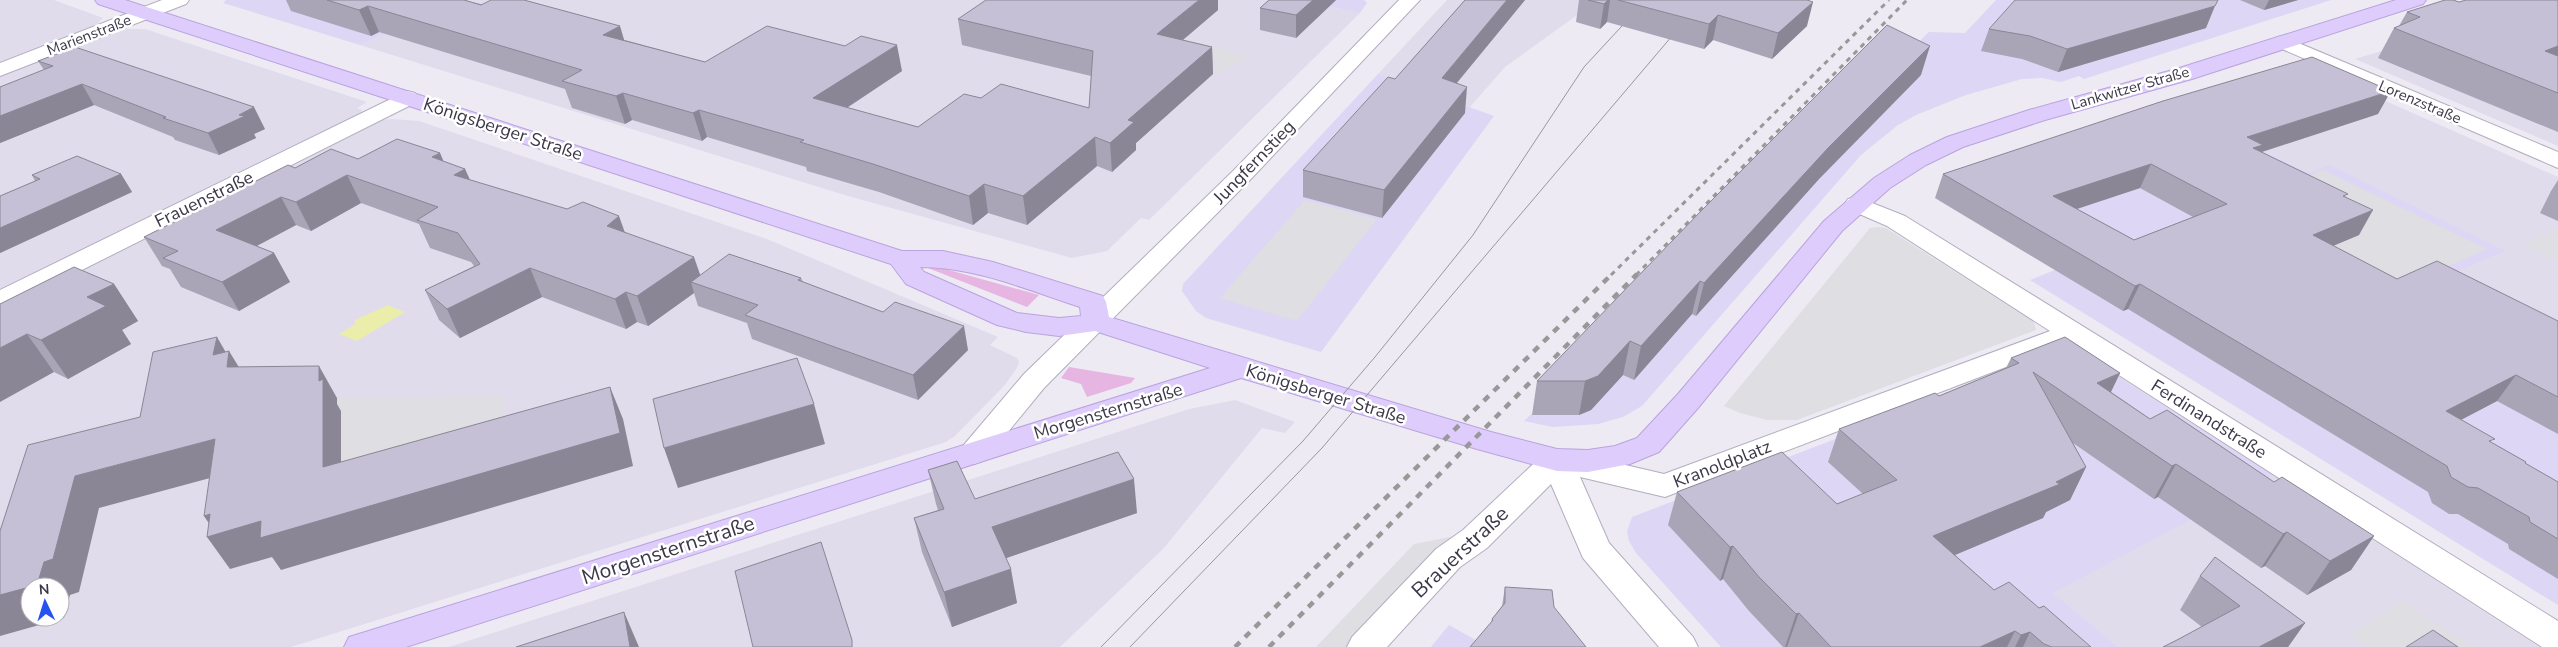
<svg xmlns="http://www.w3.org/2000/svg" width="2558" height="647" font-family="'Nunito Sans',sans-serif">
  <style>
    .residential { fill: #e1dcec; fill-rule: evenodd }
    .commercial { fill: #ddd6f4 }
    .green { fill: #e6b5e2 }
    .parking { fill: #dfdee3 }
    .water { fill: #ebedaa }
    .lines { fill: none; stroke-linecap: round; stroke-linejoin: round }
    .minor-casing { stroke: #b2adbf; stroke-width: 2 }
    .tertiary-casing { stroke: #b2adbf; stroke-width: 2 }
    .secondary-casing { stroke: #b9a4dd; stroke-width: 2 }
    .minor { fill: #fff; fill-rule: evenodd }
    .tertiary { fill: #fff; fill-rule: evenodd }
    .secondary { fill: #deccfc; fill-rule: evenodd }
    .tram { stroke: #989898; stroke-width: 1 }
    .rail-far1 { stroke: #989898; stroke-width: 3; stroke-dasharray: 5 5; stroke-linecap: butt }
    .rail { stroke: #989898; stroke-width: 4.5; stroke-dasharray: 7 7; stroke-linecap: butt }
    .wall { fill: #a9a5b7; fill-rule: evenodd }
    .shaded-wall { fill: #8a8695; fill-rule: evenodd }
    .building { fill: #c5c0d5; stroke: #8a8695; fill-rule: evenodd }
    .labels { text-anchor: middle; dominant-baseline: central; stroke-width: 5; stroke-linejoin: round; paint-order: stroke }
    .far-street-label { font-size: 15px; fill: #3c3848; stroke: #fff }
    .street-label { font-size: 18px; fill: #3c3848; stroke: #fff }
    .near-street-label { font-size: 21px; fill: #3c3848; stroke: #fff }
  </style>
  <rect width="100%" height="100%" fill="#edeaf4"/>
  <path class="residential" d="M0,0h54l49,18 -9,9 -94,38z
    M461,0h835l64,13 -211,207 -8,-2 -34,33 -35,7 -224,-62 -488,-151z
    M1447,0h138l9,3 -89,64 -35,40 -92,-33z
    M2558,3v143l-203,-87 46,-14z
    M127,29h18l222,73 -10,6 5,2 -1,4 -361,177v-215l106,-41z
    M2381,99l177,78v179l-124,-75 70,-30 -195,-78 -120,-59z
    M392,119l27,2 348,118 231,98 -8,8 27,13 2,4 -2,6 -13,18 -49,50 -9,6 -655,205h-291v-338l380,-189zM30,587h30v30h-30z
    M1235,400l60,22 -10,11 -23,-5 -98,120 -104,99h-611l740,-238z
    M2274,476l265,171h-421l-66,-54z"/>
  <path class="commercial" d="M226,0h235l-101,45 -137,-42z
    M1296,0h68l3,3 -7,10z
    M1996,0h335l-247,79 -5,-3 -18,6 -19,-4 -20,1 -56,16 -50,20 -18,10 -37,30 -219,251 -19,11 -25,7 -45,3 -29,-6 405,-389 36,1z
    M1378,74l116,42 -173,236 -115,-34 -10,-7 -14,-20 1,-7z
    M2189,114l120,59 21,-8 175,86 -70,30 123,75v249l-528,-325 25,-10 -117,-70v-4z
    M2052,356l50,10 172,110 -221,117 65,54h-397l-85,-94 -7,-12 -2,-10 5,-14z
    M1449,625l39,22h70h-127z"/>
  <path class="green" d="M931,265l108,30 -12,12 -99,-39z
    M1069,367l66,11 -4,5 -44,14 -6,-13 -20,-6z"/>
  <path class="parking" d="M1157,33l92,22 -8,7 -23,11 -85,-21z
    M2323,170l164,79 -96,42 -74,-38 46,-20 -88,-45z
    M1305,200l72,19 -80,102 -77,-23z
    M1877,227l9,1 148,94 2,8 -239,90h-30l-27,-7 -16,-7 146,-178z
    M2558,229v33l-36,-17z
    M503,396l7,55 -222,36 49,-74v-15z
    M1460,535l-103,112h-41l98,-103z
    M2403,601l70,46h-105l-19,-13z"/>
  <path class="water" d="M387,305l18,7 -48,29 -18,-7 17,-10 -2,-3c11,-7 22,-9 33,-16z"/>
  <g class="lines">
    <defs>
      <path id="minor" d="M162,0h27l-3,4 -186,72v-13z
        M1399,0h21l-170,180 -206,208 -59,72 -11,4 -11,-4 -4,-7 4,-7 61,-72 210,-204z
        M407,91l8,2 3,5 -3,5 -405,203 -10,2v-18z
        M1857,197l48,19 653,405v26h-16l-473,-304 -404,154 -85,-20 29,66 84,94 5,10h-39l-76,-89 -32,-74 -64,64 -27,19 -73,80h-40l5,-10 84,-88 27,-19 83,-78 11,-3 107,25 386,-143 -163,-105 -39,-17 -3,-5 3,-5z"/>
      <path id="tertiary" d="M2282,36l276,116v16l-283,-122 -3,-4 3,-4z"/>
      <path id="secondary" d="M95,0h30l777,251h41l50,11 110,34 3,6 3,15 382,115 66,17 31,1 27,-4 22,-8 41,-44 146,-173 50,-43 36,-23 37,-18 82,-27 147,-41 220,-69h30l-3,4 -231,75 -147,41 -82,27 -37,18 -36,23 -48,43 -144,177 -39,44 -29,12 -42,8 -31,-1 -80,-22 -236,-71 -835,269h-62l5,-10 13,-4 848,-265 -115,-37 -36,5 -33,-4 -29,-7 -91,-41 -15,-20 -793,-260zM920,267c55,0 108,23 160,40l1,9 -22,2 -42,-5 -93,-41z"/>
    </defs>
    <use href="#minor" class="minor-casing"/>
    <use href="#tertiary" class="tertiary-casing"/>
    <use href="#secondary" class="secondary-casing"/>
    <use href="#minor" class="minor"/>
    <use href="#tertiary" class="tertiary"/>
    <use href="#secondary" class="secondary"/>
    <path class="tram" d="M1101,647l202,-206 72,-84 98,-122 111,-168 62,-67
      M1130,647l192,-199 356,-419"/>
    <path class="rail-far1" d="M1611,275l278,-275
      M1636,275l271,-275"/>
    <path class="rail" d="M1235,647l377,-373
      M1269,647l368,-373"/>
  </g>
  <path class="wall" d="M286,0h178l161,40 80,22 197,9 -55,37 71,19 63,-29 108,10 2,-32 -129,-31 -4,-26 260,-9 -35,30 29,7 1,27 -77,69v7l-24,22 -15,-6 -70,59 -39,-12 -15,12 -94,-33 -72,-21 -1,-4 -99,-30 -5,4 -70,-21 -7,4 -53,-16 -7,-19 -186,-57 -8,4 -80,-25z
    M1269,0h67l-40,38 -36,-8v-22z
    M1465,0h60l-68,83 8,30 -83,105 -79,-21v-27l92,-91z
    M1579,0h228v26l-35,33 -59,-19 -9,9 -97,-27 -7,7 -24,-7z
    M2240,0h58l-34,10z
    M2558,0v132l-180,-74 16,-30 5,-2 8,-14 52,-10z
    M2206,28l-148,44 -36,-13 -41,-8 8,-22z
    M38,61l227,68 -11,5 2,4 -37,17 -44,-15 -2,-3 -79,-32 -94,38v-56l44,-17z
    M1921,75l-102,104 -123,137 -4,-2 -58,66 -11,-5 -32,35 -12,5h-47l5,-34z
    M2378,114l-116,38 84,45 13,38 -26,11 64,33 161,42v113l-61,-33 -36,19 31,23 34,19 -1,2 33,18v97l-49,-30 -1,-5 -50,-30h-9l-17,-11 -4,-11 -300,-183 -5,2 -188,-113 8,-24zM2140,188l53,29 -59,23 -57,-31z
    M440,153l3,8 22,8 5,11 155,52 75,43 101,3 2,4 165,68 -50,50 -166,-61 -5,-16 -49,-17 -4,-13 -46,33 -11,-4 -11,7 -84,-32 -82,41 -21,-18 -14,-30 49,-24 -3,-4 -41,-14 -11,-24 -58,-21 -50,28 -15,-6 -39,21 17,7 16,29 -51,29 -58,-24 -11,-18 -8,-3 -18,-29 151,-69 63,-9z
    M121,174l11,18 -132,61v-57l35,-15 -3,-6z
    M2558,180v41l-18,-8 11,-22z
    M114,284l24,37 -16,9 9,14 -63,35 -14,-7 -54,-68z
    M2011,358l109,15 -9,19 39,27 124,63 100,54 -23,34 -44,25 -42,-29 -4,2 -103,-71 -4,2 -81,-56 13,24 -16,33 -24,12 -3,6 -88,37 39,35 45,18 52,39h-308l-34,-36 -26,-32 -3,2 -52,-56 9,-33 160,12 26,-10 -35,-32 11,-33 100,-33 67,-28z
    M928,470l47,29 162,14 -131,45 11,45 -65,24 -30,-75 -8,-34 24,-8 -2,-6z
    M2200,576l105,47 -17,24h-125l39,-20 -22,-17z
    M1505,587l49,20 -63,15 1,-3 10,-13z"/>
  <path class="shaded-wall" d="M1199,0h19v10l-59,50 -2,-26z
    M1313,0h23l-40,38v-23z
    M1507,0h18l-85,103 2,-25z
    M1608,0h2l-3,22 -7,7 4,-25z
    M2269,0h29l-34,10z
    M1813,2l-6,24 -35,33 6,-26z
    M368,6l11,26 -8,4 -12,-26z
    M2215,6l-9,22 -148,44 9,-23z
    M1718,15l-5,25 -9,9 5,-25z
    M620,26l8,27 -25,-18z
    M897,45l5,26 -83,55 -6,-28z
    M1930,46l-9,29 -102,104 -123,137 8,-33 124,-135z
    M2558,46v23l-13,-18z
    M1212,47l1,27 -77,69v7l-24,22 -2,-29 18,-23z
    M82,84l12,21 -94,38v-27z
    M1467,87l-2,26 -83,105 2,-28z
    M2391,91l-13,23 -129,42 -2,-19z
    M623,93l9,27 -7,4 -9,-28z
    M254,107l11,22 -11,5 2,4 -37,17 -11,-22 31,-18z
    M699,110l8,27 -5,4 -9,-28z
    M1095,137l2,29 -70,59 -4,-29z
    M440,153l12,28 -20,-24z
    M2151,164l-11,24 -97,32 10,-24z
    M465,169l12,27 -23,-21z
    M121,174l11,18 -132,61v-25z
    M347,175l14,28 -50,28 -15,-29z
    M984,184l4,29 -15,12 -4,-29z
    M281,197l15,28 -64,34 -16,-29z
    M2373,210l-14,25 -60,25 14,-25z
    M619,216l10,28 -22,-18z
    M274,253l16,29 -51,29 -17,-29z
    M694,257l10,29 -13,-4 3,11 -46,33 -11,-30z
    M530,268l12,29 -82,41 -13,-29z
    M1700,281l-8,33 -58,66 7,-34z
    M114,284l24,37 -16,9 9,14 -63,35 -27,-39 46,-43z
    M2140,284l-12,25 -5,2 12,-25z
    M626,292l11,30 -11,7 -11,-30z
    M964,326l4,24 -50,50 -5,-25z
    M27,334l27,38 -54,30v-54z
    M217,337l11,19 1,-5 19,31 -14,-4 -21,-23z
    M1630,341l-7,34 -32,35 -12,5 6,-34z
    M319,366l18,32v6l4,7v89l-18,-33 -4,-86z
    M2120,373l-16,33 -7,-23z
    M2516,375l-19,26 -69,36 18,-26z
    M610,387l13,32 10,47 -352,104 -9,-13 -42,12 -23,-32 9,-3 -12,-18z
    M814,404l11,40 -147,44 -14,-40z
    M215,439l21,32 -137,37 -20,84 -9,3 -6,23 -64,18v-41l75,-119zM30,587h30v30h-30z
    M2176,464l-18,33 -4,2 18,-33z
    M2086,467l-16,33 -24,12 -3,6 -124,52 14,-34 123,-54z
    M1134,479l3,34 -139,48 -6,-34z
    M2287,532l-22,34 -4,2 22,-34z
    M2374,536l-23,34 -44,25 23,-34z
    M1733,546l-10,33 -3,2 10,-34z
    M1011,569l6,34 -65,24 -8,-35z
    M624,612l15,35h-9z
    M1799,613l-12,34h-2l11,-33z
    M2305,623l-17,24h-29z
    M2015,631l-8,16h-27z
    M2030,632l-7,15h-8l6,-12z"/>
  <path class="building" d="M327,0h137l17,5 10,-5h33l96,26 -17,9 102,27 62,-36 78,20 16,-10 36,9 -84,53 105,29 46,-33 17,4 20,-14 88,24 4,-57 -135,-32 28,-19h213l-42,34 55,13 -84,73 6,2 -24,21 -15,-6 -72,59 -39,-12 -15,12 -96,-32 -73,-22 4,-2 -105,-30 -6,3 -70,-20 -7,3 -54,-15 20,-11 -214,-64 -9,4z
    M1269,0h44l-17,15 -36,-7z
    M1465,0h42l-65,78 25,9 -83,103 -81,-20 85,-93 7,2z
    M1588,0h20l-4,4z
    M1618,0h189l6,2 -35,31 -60,-18 -9,9z
    M2015,0h203l-3,6 -148,43 -37,-13 -41,-7z
    M2445,0h8l6,2 7,-2h92v46l-13,5 13,5v37l-164,-65 26,-11 -13,-5z
    M1887,25l43,21 -102,102 -124,135 -4,-2 -59,65 -11,-5 -32,35 -13,5h-48l164,-170z
    M75,47l179,60 -15,8 6,1 -37,17 -45,-15 3,-1 -84,-33 -82,32v-29l53,-21 -15,-5z
    M2312,57l79,34 -144,46 16,8 -10,3 95,46 -5,2 30,14 -60,25 84,44 40,-18 121,60v76l-42,-22 -70,36 49,28 -6,2 37,21 -1,1 33,19v57l-28,-17 -1,-5 -51,-29 -10,-1 -17,-10 -4,-11 -307,-182 -5,2 -192,-112 220,-73zM2151,164l76,40 -93,36 -81,-44z
    M397,139l43,14 -8,4 33,12 -11,6 113,34 16,-7 36,14 -12,10 87,31 -57,39 -11,-4 -11,7 -85,-31 -83,41 -22,-19 55,-26 -22,-31 -41,-13 21,-13 -91,-32 -51,27 -15,-5 -65,33 58,23 -52,29 -59,-24 15,-7 -34,-14 144,-72 7,3 36,-19 27,10z
    M77,156l44,18 -121,54v-32l40,-17 -8,-4z
    M729,254l72,24 -3,2 85,32 12,-10 69,24 -51,49 -168,-60 13,-10 -67,-23z
    M74,267l40,17 -27,13 19,9 -65,34 -14,-6 -27,14v-44z
    M217,337l-4,18 16,-4 -2,16 92,-1v15l4,-2v88l287,-80 10,46 -360,105 1,-17 -54,16 3,-23 -6,2 11,-77 -140,37 -22,83 -9,3 -7,23 -37,10v-64l28,-86 112,-28 13,-65z
    M2065,337l55,36 -23,10 53,36 17,-9 107,72 8,-5 92,59 -44,25 -43,-29 -4,2 -107,-70 -4,2 -139,-94 53,95 -30,15 4,2 -127,52 61,54 15,-8 30,26 5,-2 47,41h-39l-8,-3 -14,-12 -9,3 -6,-4 -35,16h-149l-32,-34 -3,1 -37,-37 -26,-31 -3,1 -53,-55 105,-40 55,52 60,-24 -58,-51 96,-36 4,3 80,-33 -8,-5z
    M797,358l17,46 -150,44 -11,-49z
    M1118,452l16,27 -142,48 19,42 -67,23 -30,-74 30,-9 -16,-39 29,-9 18,38z
    M821,542l31,98v7h-99l-18,-76z
    M2215,557l90,66 -46,24h-96l14,-7 63,-34 -40,-30z
    M1505,587l47,3 2,17 32,40h-116l23,-27 -1,-1 13,-16z
    M624,612l6,35h-114z
    M2433,630l25,17h-52z"/>
  <g class="labels">
    <g class="far-street-label">
      <text transform="translate(89 35) rotate(-21)">Marienstraße</text>
      <text transform="translate(2130 88) rotate(-16)">Lankwitzer Straße</text>
      <text transform="translate(2420 102) rotate(23)">Lorenzstraße</text>
    </g>
    <g class="street-label">
      <text transform="translate(503 129) rotate(18)">Königsberger Straße</text>
      <text transform="translate(1254 162) rotate(-46)">Jungfernstieg</text>
      <text transform="translate(204 199) rotate(-26)">Frauenstraße</text>
      <text transform="translate(1326 394) rotate(17)">Königsberger Straße</text>
      <text transform="translate(1108 411) rotate(-17)">Morgensternstraße</text>
      <text transform="translate(2209 419) rotate(32)">Ferdinandstraße</text>
      <text transform="translate(1722 464) rotate(-21)">Kranoldplatz</text>
    </g>
    <g class="near-street-label">
      <text transform="translate(668 550) rotate(-18)">Morgensternstraße</text>
      <text transform="translate(1460 552) rotate(-43)">Brauerstraße</text>
    </g>
  </g>
  <g transform="translate(45 602) rotate(356)"><circle r="24" fill="#ffffff" stroke="#b1afb6"/>
  <path d="M0-4L9 19L0 12L-9 19Z" fill="#2652ef"/>
  <text y="-8" font-size="14" font-weight="bold" text-anchor="middle" fill="#3c3848">N</text>
  </g>
</svg>
